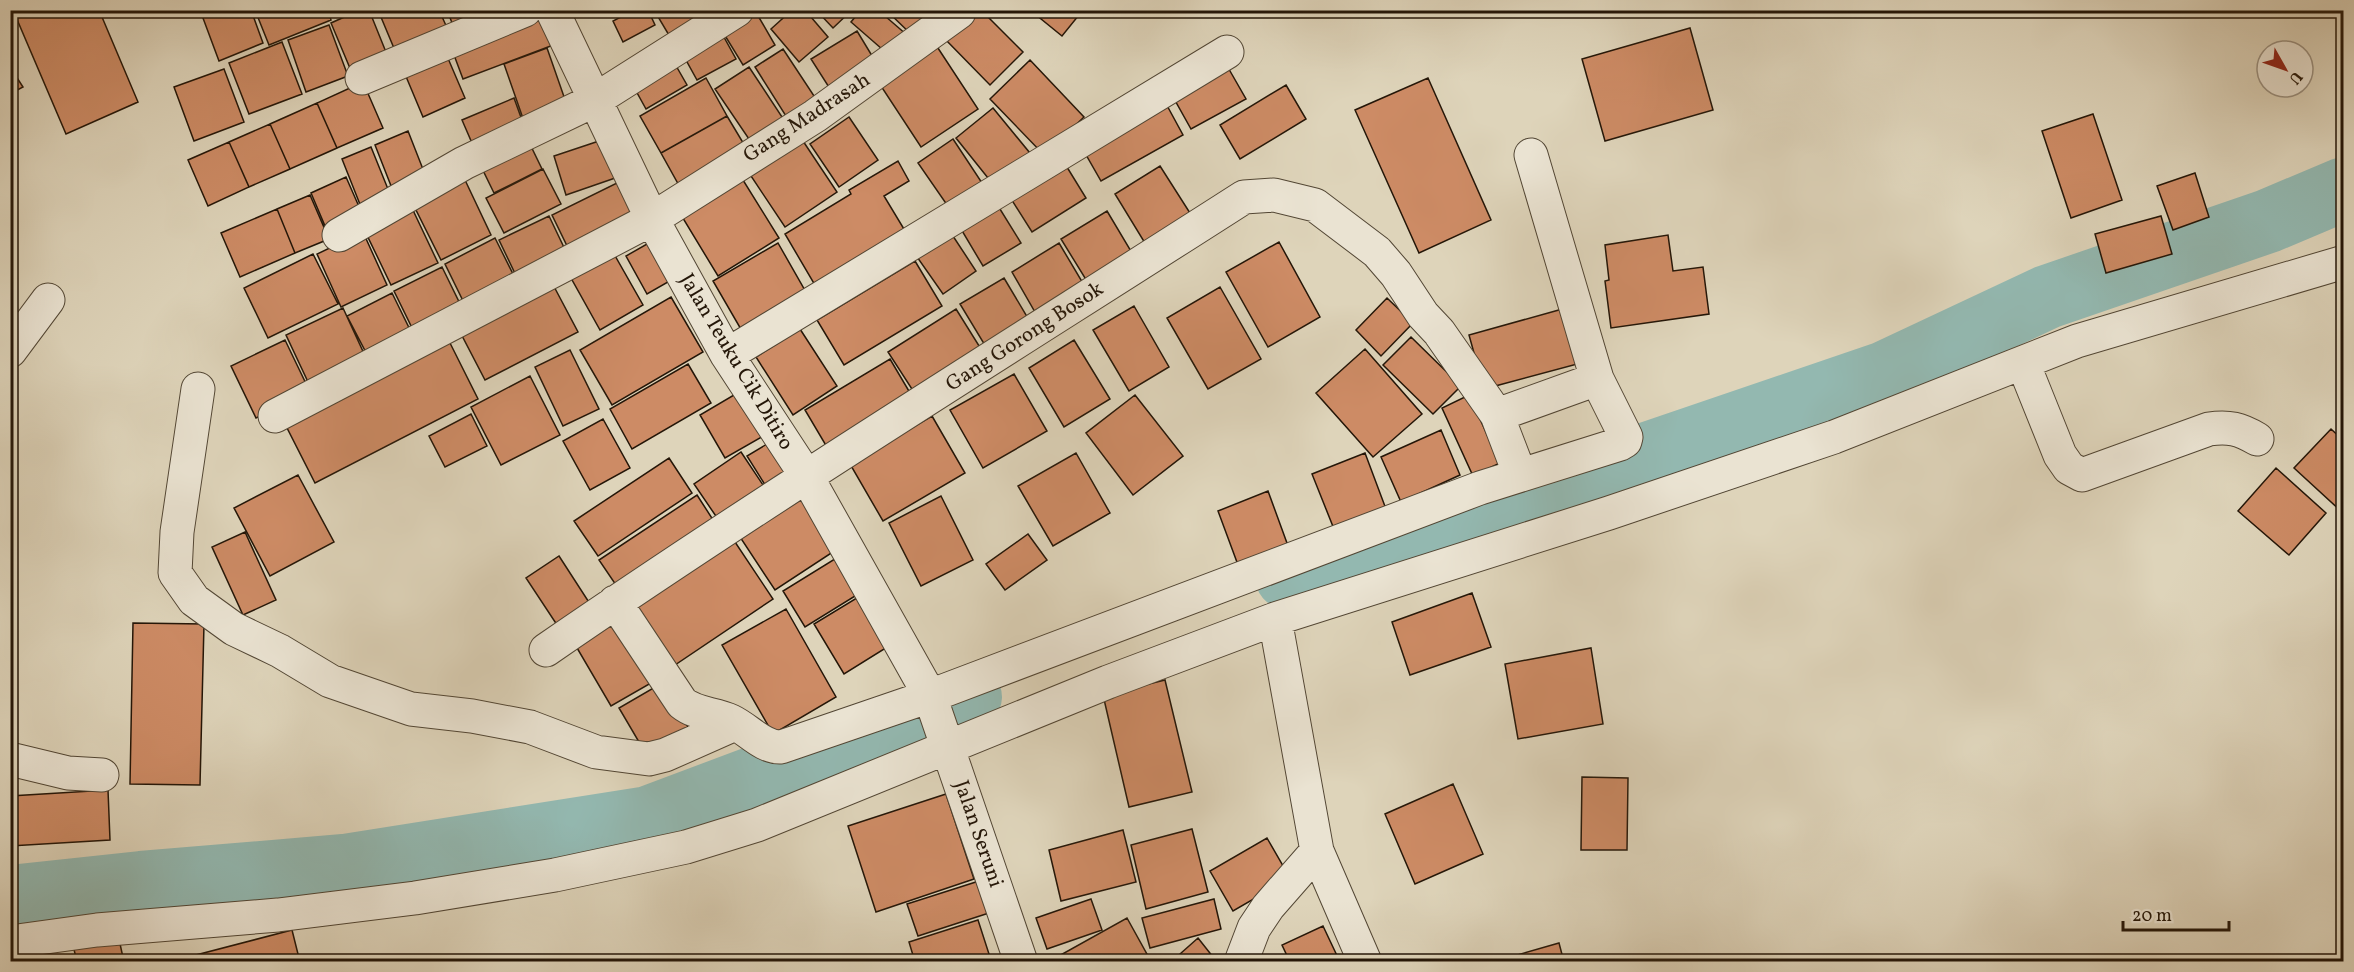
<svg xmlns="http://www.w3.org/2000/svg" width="2354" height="972" font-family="Vollkorn,serif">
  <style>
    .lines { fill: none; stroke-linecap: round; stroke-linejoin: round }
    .river { stroke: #93b8b0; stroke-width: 64 }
    .building { fill: #cd8b65; stroke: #241608; stroke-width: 1.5 }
    .minor-casing { stroke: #524634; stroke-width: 35 }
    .minor { stroke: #eae3d2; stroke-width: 33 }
    .labels { text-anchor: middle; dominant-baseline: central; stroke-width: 5; stroke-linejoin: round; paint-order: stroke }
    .street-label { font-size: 21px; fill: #241608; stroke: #eae3d2 }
  </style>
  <rect width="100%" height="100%" fill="#ded4ba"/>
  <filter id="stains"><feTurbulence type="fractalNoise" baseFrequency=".00333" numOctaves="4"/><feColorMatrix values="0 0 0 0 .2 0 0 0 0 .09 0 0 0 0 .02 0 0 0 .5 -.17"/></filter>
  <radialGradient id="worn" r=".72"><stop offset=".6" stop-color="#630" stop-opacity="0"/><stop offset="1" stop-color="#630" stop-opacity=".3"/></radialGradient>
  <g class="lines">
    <path class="river" d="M1287,577l598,-204 162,-76 221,-76 76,-32
      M10,897l131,-14 203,-17 304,-48 322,-121"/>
  </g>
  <path class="building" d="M30,10h69l39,92 -72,32 -50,-117z
    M200,10h51l12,33 -44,18z
    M255,10h73l3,10 -62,25z
    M360,10h9l19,47 -36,16 -21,-50z
    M378,10h61l9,20 -52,23z
    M447,10h50l-43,18z
    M634,10h14l7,15 -32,17 -10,-21z
    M654,10h64l-45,32z
    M792,10h13l23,27 -29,25 -28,-33z
    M816,10h36l-19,18z
    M861,10h17l29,25 -17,21 -39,-34z
    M886,10h30l13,13 -14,15z
    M971,10h10l42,42 -33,33 -46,-47z
    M1030,10h53l-21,26z
    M544,12l12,32 -93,35 -12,-32z
    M757,14l18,31 -32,20 -19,-31z
    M329,25l19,51 -42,16 -18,-52z
    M1690,28l23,82 -108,31 -23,-82z
    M720,30l16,29 -39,21 -16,-29z
    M857,31l20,33 -45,28 -21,-33z
    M282,42l20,52 -53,20 -20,-51z
    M934,42l44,67 -57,38 -44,-67z
    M547,48l22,63 -43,16 -22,-63z
    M444,49l21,49 -42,19 -21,-50z
    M783,49l37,56 -29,19 -36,-57z
    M671,57l16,28 -41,24 -16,-29z
    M1030,60l54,57 -40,38 -54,-56z
    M1226,64l20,35 -55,30 -19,-34z
    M10,67l13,20 -13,7z
    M749,67l37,56 -33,22 -38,-56z
    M224,69l20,53 -50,19 -20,-54z
    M706,78l21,38 -66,37 -21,-37z
    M1428,78l63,142 -72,33 -64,-143z
    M363,82l20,46 -46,20 -20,-45z
    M1286,85l20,34 -66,40 -20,-34z
    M514,98l9,25 -51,20 -10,-23z
    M1164,100l19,35 -82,46 -20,-35z
    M317,103l20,45 -47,21 -20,-45z
    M993,108l41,50 -38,30 -40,-50z
    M2093,114l29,86 -51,18 -29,-87z
    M727,116l21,35 -67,38 -20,-36z
    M849,117l29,43 -39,27 -29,-43z
    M270,124l20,45 -41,18 -20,-45z
    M408,131l20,51 -33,14 -20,-51z
    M525,134l17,35 -48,24 -17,-35z
    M608,138l13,38 -55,19 -12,-39z
    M953,139l35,53 -34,23 -36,-52z
    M803,141l34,51 -52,35 -34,-51z
    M229,142l20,45 -41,19 -20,-46z
    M371,147l21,52 -29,13 -21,-53z
    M1062,159l24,39 -54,34 -24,-38z
    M898,161l11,20 -25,15 26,43 -91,53 -34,-58 66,-40 -2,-4z
    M1160,166l37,58 -46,29 -36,-59z
    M543,169l18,35 -57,29 -18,-35z
    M738,172l41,66 -61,38 -40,-66z
    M2195,173l14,44 -36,13 -16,-44z
    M346,177l18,41 -36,15 -17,-40z
    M465,180l26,55 -50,25 -27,-54z
    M623,180l19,40 -71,34 -19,-39z
    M310,195l19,44 -34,14 -18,-44z
    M995,201l26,42 -38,23 -25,-42z
    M411,206l27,57 -47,22 -27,-56z
    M277,209l18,44 -55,24 -19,-44z
    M1107,211l31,52 -45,28 -32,-52z
    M549,216l21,44 -50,24 -21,-44z
    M2161,216l11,38 -66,19 -11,-39z
    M949,230l27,41 -33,23 -28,-40z
    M363,232l24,53 -46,22 -24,-53z
    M1668,235l5,36 30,-4 6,47 -98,14 -6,-47 4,-1 -4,-35z
    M495,238l25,50 -51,25 -24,-49z
    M654,240l21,38 -28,16 -21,-38z
    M1279,242l41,75 -52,30 -42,-75z
    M778,243l33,58 -65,37 -33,-57z
    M1059,243l28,47 -48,29 -27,-47z
    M313,254l25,50 -70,34 -24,-50z
    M614,254l29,51 -43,25 -29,-52z
    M915,261l27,45 -98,59 -27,-45z
    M442,267l23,47 -48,24 -23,-47z
    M1004,278l28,47 -43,27 -29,-48z
    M550,279l28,53 -93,48 -27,-52z
    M1220,287l41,72 -53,30 -41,-71z
    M392,293l23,47 -44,22 -24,-46z
    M671,297l32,55 -91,53 -32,-55z
    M1387,298l26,25 -32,33 -25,-26z
    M1134,306l35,61 -40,24 -36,-61z
    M343,308l23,50 -57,26 -23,-49z
    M1566,308l15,55 -97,26 -15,-54z
    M956,309l30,48 -67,43 -31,-48z
    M800,329l37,57 -44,29 -37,-58z
    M447,337l31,62 -163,84 -32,-63z
    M1411,337l50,49 -28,28 -50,-49z
    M285,340l25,52 -54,26 -25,-52z
    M1074,340l36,59 -46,28 -35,-59z
    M1365,349l57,65 -49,43 -57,-64z
    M570,350l29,59 -36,17 -28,-59z
    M890,359l26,44 -85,51 -26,-44z
    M688,364l23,39 -79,46 -22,-40z
    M1014,374l33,57 -64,37 -33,-58z
    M530,376l30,59 -59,30 -30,-58z
    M739,392l26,43 -40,23 -25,-43z
    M1135,395l48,61 -50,39 -47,-62z
    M1469,395l31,68 -27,13 -31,-68z
    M471,414l16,32 -42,21 -16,-31z
    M932,416l33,57 -82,48 -33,-57z
    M603,419l27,49 -40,22 -27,-49z
    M2331,429l13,12 -1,72 -49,-45z
    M1441,430l19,45 -59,27 -20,-45z
    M777,438l24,39 -29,19 -25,-40z
    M741,452l28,42 -47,31 -28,-41z
    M1076,453l34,60 -57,33 -35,-60z
    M1365,453l21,56 -52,20 -22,-55z
    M669,458l23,35 -94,63 -24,-35z
    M2276,468l50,45 -37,42 -51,-44z
    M298,475l36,67 -64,34 -36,-68z
    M1268,491l23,63 -50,19 -23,-62z
    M808,493l34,53 -67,44 -35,-53z
    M697,495l20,31 -97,65 -21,-31z
    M941,496l32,64 -52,26 -32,-63z
    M245,532l31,68 -33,15 -31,-68z
    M729,533l44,66 -104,70 -44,-67z
    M1028,534l19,26 -42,30 -19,-26z
    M559,556l35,54 -33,21 -35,-53z
    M838,557l22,36 -55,34 -22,-36z
    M1472,593l19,54 -81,28 -18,-53z
    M860,596l29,50 -45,28 -30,-50z
    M617,609l41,70 -47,27 -41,-70z
    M786,609l50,88 -63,37 -51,-89z
    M133,623l71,1 -4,161 -70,-1z
    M1591,648l12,76 -85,15 -13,-75z
    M1165,680l27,112 -63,15 -26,-112z
    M662,683l27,46 -43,25 -27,-46z
    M1582,777l46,1 -1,72h-46z
    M1453,784l30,70 -68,30 -30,-70z
    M108,790l2,50 -100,6v-50z
    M946,794l28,85 -98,33 -28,-86z
    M1192,829l16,63 -62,17 -15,-64z
    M1123,830l13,52 -75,19 -12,-51z
    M1267,838l23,40 -57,33 -23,-40z
    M979,881l10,32 -71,23 -11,-32z
    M1091,899l11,31 -55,19 -11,-31z
    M1214,899l7,30 -71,19 -8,-30z
    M1127,918l21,38 -11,6h-89z
    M978,920l11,34 -22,8h-52l-6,-20z
    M1323,926l17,36h-50l-8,-17z
    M117,930l7,32h-47l-5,-21z
    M292,930l8,32h-131z
    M1198,938l19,24h-46z
    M1559,943l5,19h-71z"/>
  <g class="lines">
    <defs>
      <path id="minor" d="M552,10l100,209 75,136 80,122 123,219 91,266
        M362,78l163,-68
        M339,235l125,-72 131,-63 142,-90
        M10,351l38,-51
        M727,355l500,-303
        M2023,363l37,92 9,13 13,7 127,-46c20,-3 31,0 48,10
        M198,389l-21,143 -2,41 19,27 40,29 46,22 50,30 81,28 61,7 58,11 66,25 53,7 16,-4 70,-31
        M1497,415l100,-36 -66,-224
        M275,416l377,-197 163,-103 144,-104
        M615,602l67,101c15,12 32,10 49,18 17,8 32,27 50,26l149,-51 550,-208 140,-44 5,-3 1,-4 -29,-58
        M1275,619l42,232 48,111
        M546,650c228,-157 464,-303 698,-453l30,-2 41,10 62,47 19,22 27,41 16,17 58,83 23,60
        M10,759l58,14 34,2
        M10,942l87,-12 181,-15 137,-17 140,-23 131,-28 71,-22 351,-143 167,-63 334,-106 225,-76 243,-96 267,-79
        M1241,962l13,-34 14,-21 49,-56"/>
    </defs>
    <use href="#minor" class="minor-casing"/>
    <use href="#minor" class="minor"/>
  </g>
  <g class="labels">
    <g class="street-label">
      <text transform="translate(807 118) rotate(-33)">Gang Madrasah</text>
      <text transform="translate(1025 337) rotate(-33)">Gang Gorong Bosok</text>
      <text transform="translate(736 362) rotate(59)">Jalan Teuku Cik Ditiro</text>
      <text transform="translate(978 834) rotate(71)">Jalan Seruni</text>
    </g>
  </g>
  <rect width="2354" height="972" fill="none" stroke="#ded4ba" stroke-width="36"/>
  <rect x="12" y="12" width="2330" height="948" fill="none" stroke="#241608" stroke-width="3"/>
  <rect x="18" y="18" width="2318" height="936" fill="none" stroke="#241608" stroke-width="1.5"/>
  <g transform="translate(2285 69) rotate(130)"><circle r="28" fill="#eae3d2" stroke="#9b9181" stroke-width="1.5"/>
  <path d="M0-4.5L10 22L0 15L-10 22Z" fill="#8f2418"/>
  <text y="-9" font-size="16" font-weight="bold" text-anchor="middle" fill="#241608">U</text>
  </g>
  <path d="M2123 921v9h106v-9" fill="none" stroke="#241608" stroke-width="3"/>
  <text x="2132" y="921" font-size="18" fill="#241608" stroke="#eae3d2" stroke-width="4.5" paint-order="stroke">20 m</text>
  <rect width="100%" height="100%" filter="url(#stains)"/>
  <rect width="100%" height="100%" fill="url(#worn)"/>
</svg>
